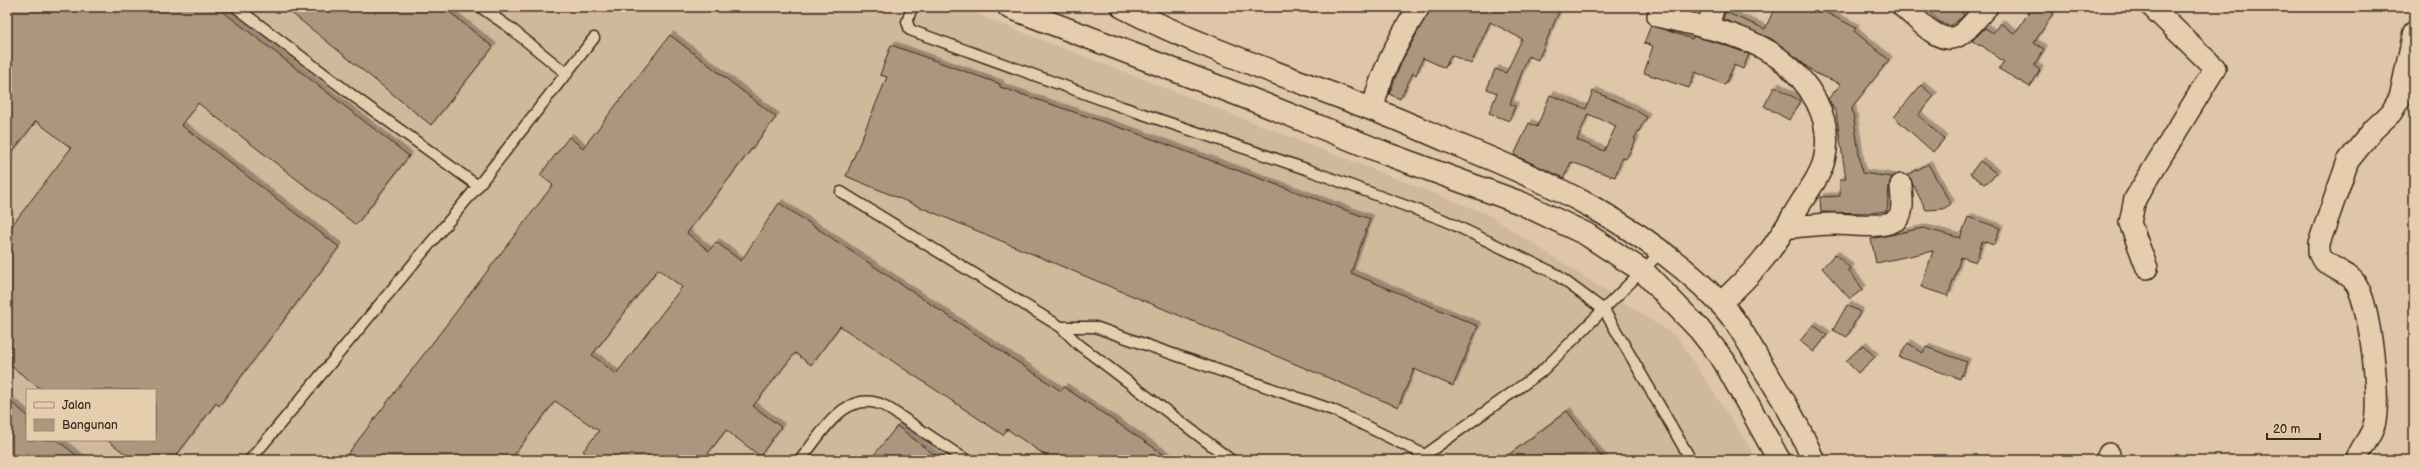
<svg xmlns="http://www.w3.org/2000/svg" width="2421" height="467" font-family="'Balsamiq Sans',sans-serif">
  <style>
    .built { fill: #d0b89b; fill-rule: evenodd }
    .building { fill: #ac967e; stroke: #3b2a1e; fill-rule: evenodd; filter: url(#shadow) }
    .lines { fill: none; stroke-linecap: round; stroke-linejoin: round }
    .lane-casing { stroke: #3b2a1e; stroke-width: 13 }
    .street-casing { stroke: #3b2a1e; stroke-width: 24 }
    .secondary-casing { stroke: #3b2a1e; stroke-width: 25 }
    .lane { stroke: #e6cdae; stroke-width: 10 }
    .street { stroke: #e6cdae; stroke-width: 21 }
    .secondary { stroke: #e6cdae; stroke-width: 22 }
  </style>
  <defs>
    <filter id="shadow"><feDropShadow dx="3.5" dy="-3.5" stdDeviation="0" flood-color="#0004"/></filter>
  </defs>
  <rect width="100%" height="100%" fill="#dfc6a8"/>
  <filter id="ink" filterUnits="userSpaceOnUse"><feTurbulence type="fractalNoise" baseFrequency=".025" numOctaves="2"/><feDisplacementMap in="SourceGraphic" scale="8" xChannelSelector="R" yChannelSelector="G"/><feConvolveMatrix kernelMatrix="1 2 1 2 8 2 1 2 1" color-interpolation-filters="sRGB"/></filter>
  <g filter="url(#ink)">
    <path class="built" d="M7,7h951l529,207 190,123 81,123h-1751zM27,390h128v50h-128z"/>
    <path class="building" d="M7,7h210l192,149 -53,69 -158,-122 -17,22 158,122 -120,159 -3,-3 -43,57h-40l-26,-20h48v-50h-113l-35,-27v-131l64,-84 -35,-27 -29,38z
      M284,7h159l50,40 -62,78z
      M1431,7h130l-23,53 -10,-4 -18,48 5,2 -6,15 -20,-8 8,-20 -10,-4 8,-20 11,4 16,-34 -32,-17 -19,42 -20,-9 -6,13 -22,-10 -7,17 -3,-2 -13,26 -11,-5 13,-33z
      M1775,7h53l-3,5 31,16 -2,3 35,29 -37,47 10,66 30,4 -3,8 -2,26 -19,2 -47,-1 -1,-15 20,-1v-17h6l-10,-67 -8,-13 13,-15 -26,-11 -43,-34 -49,-20 2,-7 40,17z
      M1924,7h43l-5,6 2,2 -3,3 -11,8 -10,-4z
      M2032,7h25l-23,36 10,6 -10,17 6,4 -10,17 -31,-18 5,-7 -23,-17 -1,1 -8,-5 13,-13 8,5 7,-10 15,11z
      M1651,25l41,14 1,-3 25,7 31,11 -6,15 -9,-4 -9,20 -30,-13 -6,16 -45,-15 9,-27 -9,-3z
      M670,35l106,82 -89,116 22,18 7,-9 25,19 38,-58 282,188 3,-4 108,73h-120l-45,-31 -4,6 -163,-109 -29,39 -16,-12 -42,53 28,21 -21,29 -34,-26 -23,30h-109l-11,-9 16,-20 -44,-30 -45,59h-167l210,-275 -13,-10 29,-38 14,11zM658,269l24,18 -66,87 -24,-19z
      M891,45l109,39v3l133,45 237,87 -19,54 127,53 -25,60 -39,-17 -16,38 -552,-231 41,-99 -7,-2z
      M1921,85l13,11 -16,19 26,24 -11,13 -39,-35z
      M1775,86l25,15 -11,19 -25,-14z
      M1593,91l37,16 17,10 -13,22 2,1 -10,19 -4,-1 -7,19 -44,-15 -7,16 -50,-23 15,-32 8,4 13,-32 36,14zM1588,114l28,12 -12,25 -27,-11z
      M1980,161l16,12 -5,7 -7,4 -14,-10z
      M1928,164l23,40 -8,5 -17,1 -18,-35z
      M1968,217l32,11 -6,17 -12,-4 -6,21 -15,-5 -13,39 -27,-9 12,-36 -57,12 -5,-24 52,-11 37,10z
      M1835,254l16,15 -3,1 15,19 -13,10 -28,-31z
      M1847,305l13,7 -13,25 -14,-7z
      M1813,325l14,10 -13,17 -14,-11z
      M1908,343l15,10 3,-6 41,15 -7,17 -61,-22z
      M1863,345l12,12 -17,16 -12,-12z
      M7,399l20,16v25h30l25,20h-75z
      M1567,411l37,49h-102z
      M897,426l44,34h-71z"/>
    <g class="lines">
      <defs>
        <path id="lane" d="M480,7l29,20 58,47
          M912,7l-5,15 3,8 212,77 184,62 138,51 110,53 50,37 87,150
          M237,8l119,90 122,88
          M841,192l220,135 17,17 153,116
          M1061,327h34l238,83 92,45
          M250,460l228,-274 116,-148
          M800,460c23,-27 45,-73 85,-54l81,54
          M1418,460l123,-88 121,-121"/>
        <path id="street" d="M1903,7c14,11 36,39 55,29 11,-6 20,-20 29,-29
          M1658,16c40,10 88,17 122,43 29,22 53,59 45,97 -3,17 -14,31 -23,45 -12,19 -23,39 -37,56 -13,17 -29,31 -44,46
          M1707,28l7,-21
          M1373,109c7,-36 26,-71 46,-102
          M1785,228c17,-2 33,-4 50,-4 15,0 52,6 63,-6 7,-9 3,-23 3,-33
          M2147,268l-17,-45 5,-24 80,-131 -63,-61
          M2106,460l3,-6
          M2357,460c3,-13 14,-22 17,-35 7,-23 -4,-120 -18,-141 -7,-11 -24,-15 -34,-25l-3,-6v-10l29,-82 26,-32 17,-16 9,-15 14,-66"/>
        <path id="secondary" d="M1009,7l249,95 129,52 134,49 65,31 58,38 55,57 25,32 55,99
          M1123,7c78,41 164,69 246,101 27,10 53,22 79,33 98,39 197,84 271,161 17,17 29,40 41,60 20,32 39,63 53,98"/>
      </defs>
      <use href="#lane" class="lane-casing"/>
      <use href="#street" class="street-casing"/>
      <use href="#secondary" class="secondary-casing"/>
      <use href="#lane" class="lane"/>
      <use href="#street" class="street"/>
      <use href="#secondary" class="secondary"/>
    </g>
  </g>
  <rect width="2421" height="467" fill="none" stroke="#e6cdae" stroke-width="24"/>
  <rect x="12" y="12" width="2397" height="443" fill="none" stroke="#3b2a1e" stroke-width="1.5" filter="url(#ink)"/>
  <rect x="26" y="389" width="130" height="52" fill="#e6cdae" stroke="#a28c74"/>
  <rect x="34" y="402" width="20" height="6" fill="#e6cdae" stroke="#a28c74"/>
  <text x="62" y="409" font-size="12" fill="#3b2a1e">Jalan</text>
  <rect x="34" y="419" width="20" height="12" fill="#ac967e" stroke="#a28c74"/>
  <text x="62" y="429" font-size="12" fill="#3b2a1e">Bangunan</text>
  <path d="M2267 433v6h53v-6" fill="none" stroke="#3b2a1e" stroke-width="2"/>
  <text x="2273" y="433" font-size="12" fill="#3b2a1e" stroke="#e6cdae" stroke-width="3" paint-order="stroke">20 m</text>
</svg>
